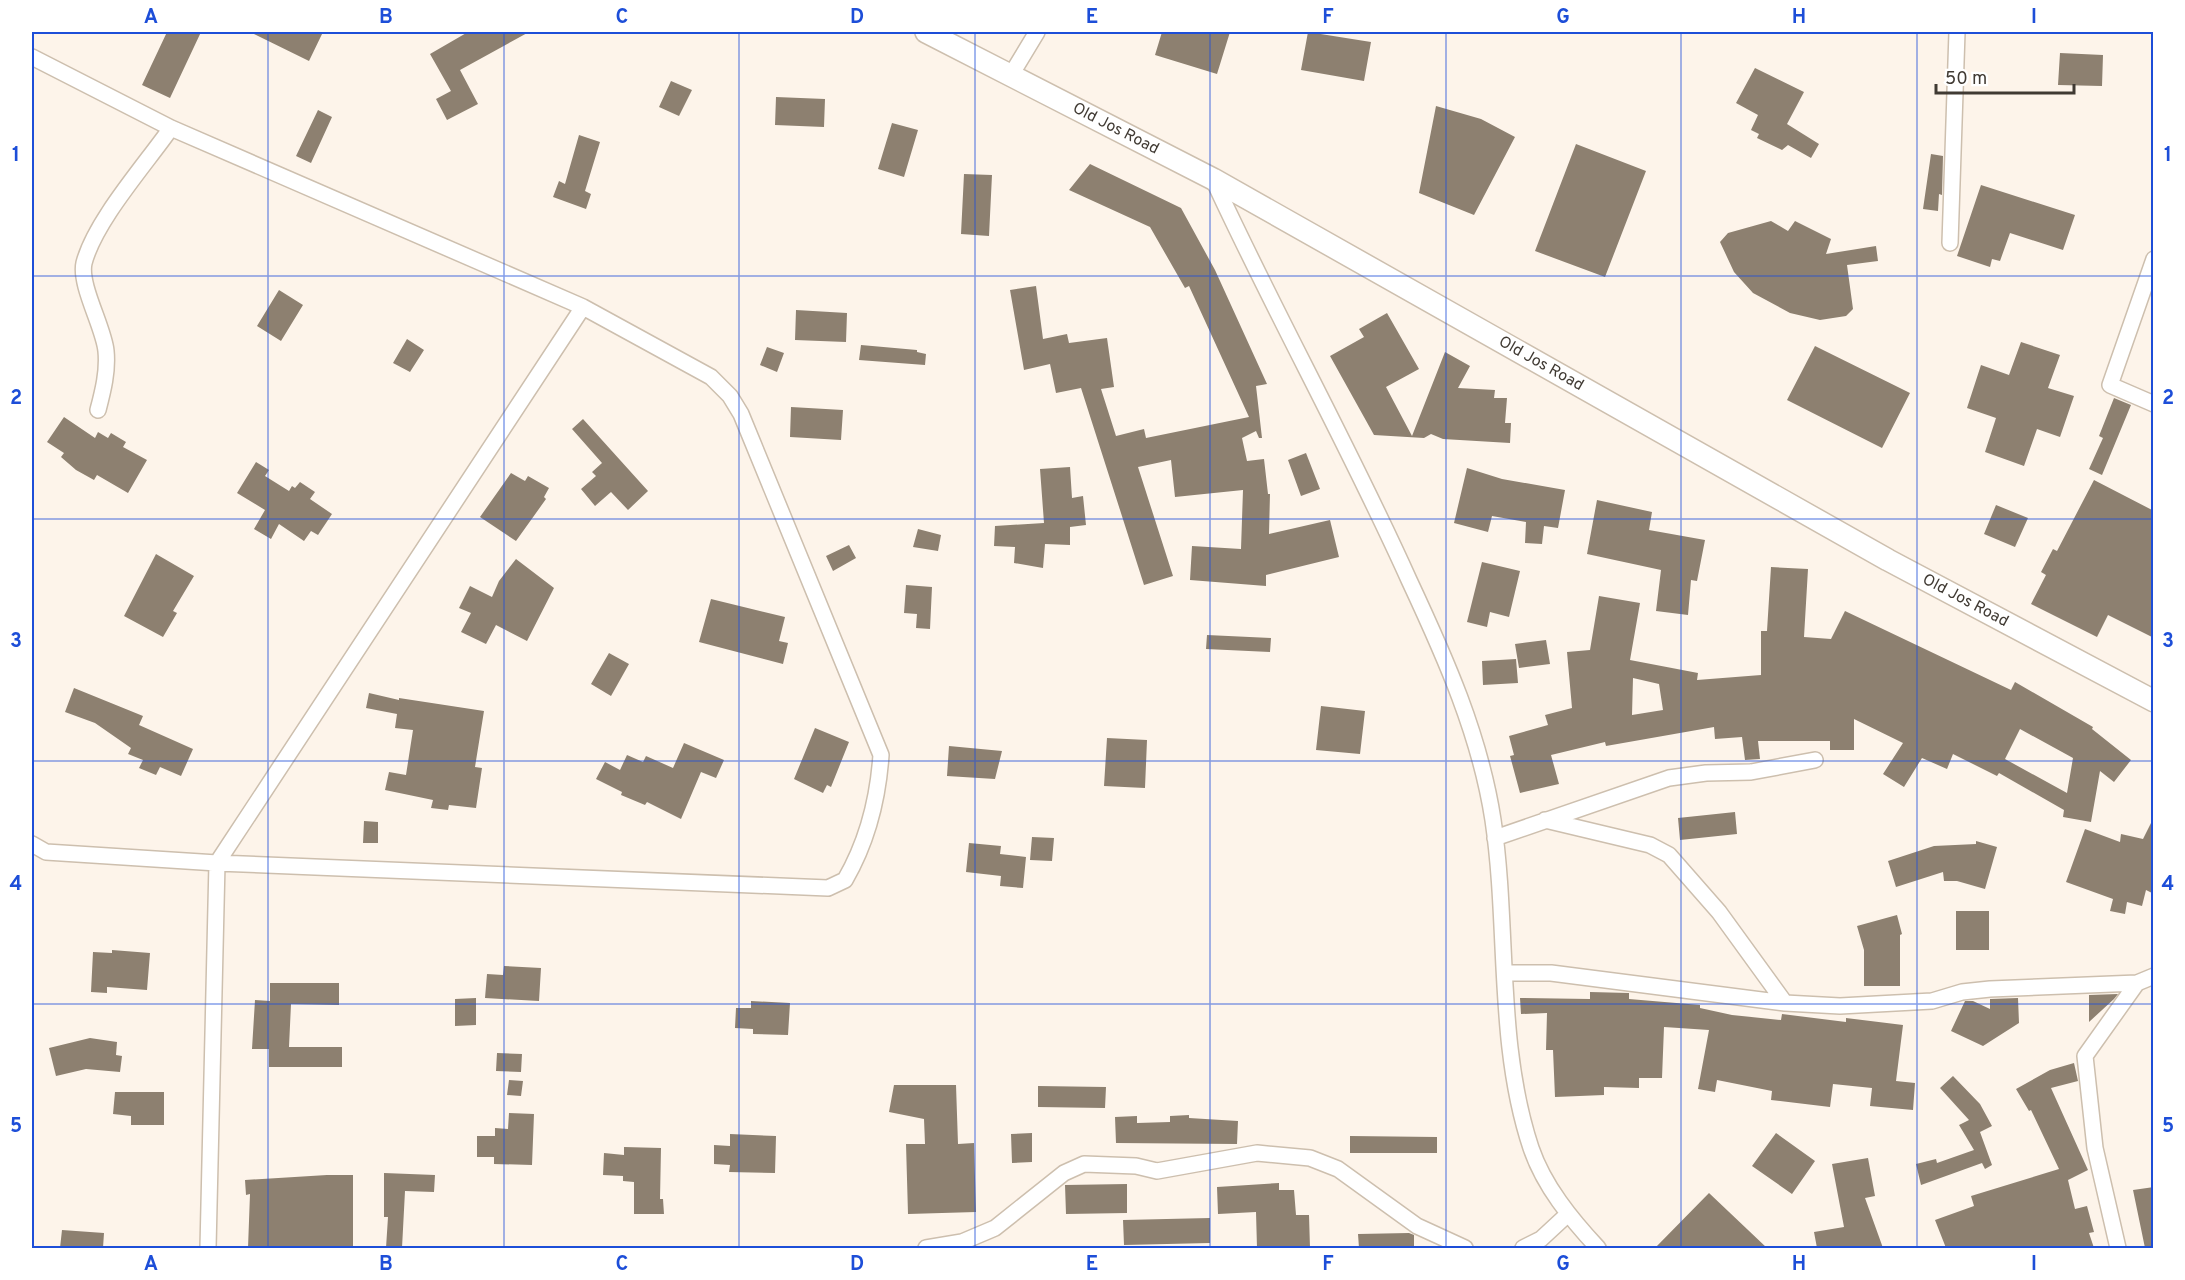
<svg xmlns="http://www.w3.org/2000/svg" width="2185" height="1280" font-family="Overpass,sans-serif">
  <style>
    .building { fill: #8d8070; fill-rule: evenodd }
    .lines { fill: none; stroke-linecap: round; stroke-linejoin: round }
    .street-casing { stroke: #cdbfae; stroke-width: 18 }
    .secondary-casing { stroke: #cdbfae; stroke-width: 24 }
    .street { stroke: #fff; stroke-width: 15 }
    .secondary { stroke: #fff; stroke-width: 21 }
    .grid { fill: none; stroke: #1d4ed8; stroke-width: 1.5; stroke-opacity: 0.55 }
    .labels { text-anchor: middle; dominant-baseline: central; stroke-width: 6; stroke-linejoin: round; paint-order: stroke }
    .street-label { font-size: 16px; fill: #403a33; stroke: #fff }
    .neatline { fill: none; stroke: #1d4ed8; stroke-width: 2 }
    .grid-label { font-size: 20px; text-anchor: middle; font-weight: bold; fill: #1d4ed8 }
  </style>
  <rect width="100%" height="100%" fill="#fdf4ea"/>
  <path class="building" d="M167,32h34l-31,66 -28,-13z
    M250,32h73l-14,29z
    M468,32h61l-69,38 18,34 -31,16 -11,-21 15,-8 -21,-37z
    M1162,32h68l-13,42 -62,-19z
    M1308,32l63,10 -7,39 -63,-11z
    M2060,53l43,2 -1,31 -44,-1z
    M1755,68l49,24 -17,32 32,20 -8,14 -23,-13 -6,5 -25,-12 2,-4 -8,-4 7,-15 -22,-12z
    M671,81l21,9 -13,26 -20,-9z
    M776,97l49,2 -1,28 -49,-2z
    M1436,106l45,13 34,18 -41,78 -55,-22z
    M318,110l14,7 -21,46 -15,-7z
    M892,123l26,7 -14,47 -26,-8z
    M579,135l21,7 -15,49 6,3 -5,15 -33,-12 6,-16 6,3z
    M1576,144l70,27 -41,106 -70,-26z
    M1931,154l12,2 -1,39 -3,-1 -1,17 -15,-2z
    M1090,164l91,44 34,62 52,114 -11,2 6,52h-3l-3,-7 -14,7 5,23 17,-2 4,35h2l-1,40 61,-14 9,37 -73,18v11l-76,-6 2,-34 49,3 2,-59 -68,7 -4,-37 -33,7 35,109 -29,9 -63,-197 -25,5 -6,-29 -26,6 -14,-80 26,-4 7,53 24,-5 2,9 38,-5 7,49 -13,2 15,47 28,-7 2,9 103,-21 -60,-131 -4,2 -35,-61 -81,-37z
    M964,174l28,1 -3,61 -28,-2z
    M1981,185l94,30 -12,35 -53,-17 -10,28 -8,-2 -2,8 -33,-11z
    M1771,221l17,10 7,-10 36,18 -5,15 50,-8 2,15 -31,4 6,44 -7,7 -26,4 -30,-7 -37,-20 -19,-21 -14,-30 8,-9z
    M279,290l24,15 -22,36 -24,-15z
    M796,310l51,3 -1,29 -51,-2z
    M1387,313l32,56 -33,18 26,49 33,-84 25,14 -12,22 37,2 -1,8h13l-2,25h6l-1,20 -67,-4 -12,-5 -7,4 -50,-3 -44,-79 34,-19 -5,-8z
    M407,339l17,11 -14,22 -17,-9z
    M2021,342l39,13 -12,33 26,8 -14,41 -23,-8 -13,37 -39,-14 11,-34 -29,-10 14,-43 28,10z
    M861,345l56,5v2l9,2 -1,11 -66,-5z
    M1815,346l95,47 -28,55 -95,-48z
    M767,347l17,6 -7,19 -17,-7z
    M2114,398l17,7 -29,70 -13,-6 14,-31 -4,-2z
    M791,407l52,3 -2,30 -51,-3z
    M64,417l31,21 3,-6 10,6 3,-5 15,9 -3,5 24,13 -19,33 -31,-18 -3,5 -18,-10 -15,-13 3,-4 -17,-11z
    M583,419l65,72 -20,19 -17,-18 -16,14 -14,-17 15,-13 -4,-4 10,-9 -30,-34z
    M1306,453l14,36 -19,7 -13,-36z
    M256,462l13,8 -4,6 24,15 3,-5 3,2 5,-6 15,10 -5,7 22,15 -14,21 -7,-4 -7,10 -25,-17 -8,15 -17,-10 11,-19 -28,-17z
    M1070,467l2,31 11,-2 3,29 -16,2v18l-25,-1 -2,24 -29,-5 1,-16 -21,-1 1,-20 49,-3 -4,-54z
    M1467,468l35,11 63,11 -7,38 -14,-2 -2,18 -17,-1 1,-21 -34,-6 -4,16 -34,-9z
    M511,473l14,8 3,-5 21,12 -5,9 2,2 -30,42 -36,-24z
    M2094,480l60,31v127l-46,-23 -11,22 -66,-33 15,-29 -5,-3 12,-23 4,2z
    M1597,500l55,12 -3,18 56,10 -8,41 -6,-1 -3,35 -32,-4 5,-41 -74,-16z
    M1996,505l32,13 -13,29 -31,-13z
    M918,529l23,6 -3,16 -25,-4z
    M849,545l7,13 -23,13 -7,-15z
    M156,554l38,22 -21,35 4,2 -14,24 -39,-21z
    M516,559l38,29 -27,53 -31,-16 -10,19 -25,-12 10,-19 -12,-5 11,-22 22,11 7,-16z
    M1482,562l38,9 -11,46 -19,-5 -3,15 -20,-5z
    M1771,567l37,2 -4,68 27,2 14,-28 166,79 4,-8 78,45 -1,2 39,31 -17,22 -14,-11 -9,51 -28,-5 1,-7 -65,-37 -2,3 -44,-22 -6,15 -25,-11 -18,29 -21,-13 20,-31 -49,-24v31h-24v-9h-72l2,18 -15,1 -3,-23 -27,2 -1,-12 -108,19 -1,-4 -54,13 8,29 -39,9 -10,-37 4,-1 -5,-19 39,-11 -3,-10 27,-7 -5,-56 23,-2 9,-54 41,7 -10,57 68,13 -1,7 64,-5v-44h6zM1633,678l26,6 4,26 -31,5zM2020,729l53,29 -6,35 -62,-34z
    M906,585l26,2 -2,42 -14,-1 1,-14 -13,-1z
    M711,599l74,18 -6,24 9,2 -5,21 -84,-22z
    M1207,635l64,3 -1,14 -64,-3z
    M1546,640l4,24 -31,4 -4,-24z
    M609,653l20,11 -18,32 -20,-12z
    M1516,659l2,24 -35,2 -1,-24z
    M74,688l69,28 -4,9 54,24 -12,27 -21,-9 -4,8 -17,-7 4,-8 -15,-6 3,-6 -36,-25 -30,-11z
    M369,693l30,7v-2l85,13 -9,56 7,1 -6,40 -27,-3 -1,5 -17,-2 2,-8 -48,-10 4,-18 17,3 7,-45 -18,-2 2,-14 -31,-6z
    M1321,706l44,5 -5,43 -44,-4z
    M815,728l34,14 -18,45 -4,-2 -4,8 -29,-14z
    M1107,738l40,2 -2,48 -41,-2z
    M684,743l40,17 -8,18 -15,-6 -20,47 -34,-17 -2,3 -24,-10 1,-3 -26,-13 9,-17 15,8 7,-15 16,7 3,-6 27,12z
    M949,746l53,5 -7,28 -48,-3z
    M1735,812l2,22 -57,6 -2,-22z
    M2154,817v77l-8,-4 -4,16 -15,-4 -2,12 -15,-3 3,-12 -47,-17 19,-53 35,13 1,-8 22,5z
    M364,821l14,1v21h-15z
    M1032,837l22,1 -2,23 -22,-1z
    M1976,841l21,6 -12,42 -28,-8h-13l-1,-9 -47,15 -8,-26 46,-15 42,-2z
    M969,843l32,3 -1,8 26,3 -3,31 -23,-2 1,-10 -35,-4z
    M1956,911h33v39h-33z
    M1897,915l5,19 -2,1v51h-36v-36l-7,-24z
    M112,950l38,3 -3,37 -40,-3v6l-16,-1 2,-40 19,1z
    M504,966l37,2 -2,33 -54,-3 2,-24 16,1z
    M270,983h69v22l-48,-1 -2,43h53v20h-73v-18h-17l3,-49 15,1z
    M1590,992l39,1v6l71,6v3l32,7 49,5 1,-6 64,8v-4l57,7 -7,56 19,2 -2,27 -43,-4 2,-18 -39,-4 -3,23 -59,-7 1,-9 -55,-11 -2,12 -17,-3 11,-59 -45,-3 -2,51h-23v10l-35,-1v8l-49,2 -2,-47h-7l1,-37 -26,1 -1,-16 70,1z
    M2118,994l-4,5 -25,23v-27z
    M476,998v27l-21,1v-27z
    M2018,998l1,25 -36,23 -32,-15 14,-30h8l17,8v-10z
    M751,1001l39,2 -2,32 -35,-1v-5l-18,-1 1,-20h15z
    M90,1038l27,4 -1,13 6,1 -2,16 -34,-3 -30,7 -7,-28z
    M497,1053l25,1 -1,18 -25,-1z
    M2074,1063l4,18 -27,7 37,82 -20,10 7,29 12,-3 7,26 -5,1 5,15h-148l-11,-28 39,-14 -3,-10 88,-27 -28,-59 -2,1 -13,-22 34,-19z
    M1953,1076l27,28 12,22 -12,6 12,33 -7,4 -3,-6 -61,22 -5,-21 20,-5 1,4 37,-13 -15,-25 10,-5 -29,-32z
    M509,1080l14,1 -2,15 -14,-1z
    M894,1085h62l2,59 16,-1 2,69 -68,2 -2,-70h19l-1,-25 -35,-7z
    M1038,1086l68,1 -1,21 -67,-1z
    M115,1092h49v33h-33v-9l-18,-2z
    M509,1113l25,1 -2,51 -38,-1v-7h-17v-21h18v-8l13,1z
    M1189,1115v3l49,3 -1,23 -121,-1 -1,-26 22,-1v7l33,-1v-6z
    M1032,1133v29l-20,1 -1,-29z
    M1776,1133l39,28 -23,33 -40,-28z
    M730,1134l46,2 -1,37 -46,-1 1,-7 -16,-1v-19l16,1z
    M1350,1136l87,1v16h-87z
    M624,1147l37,1 -1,51h3l1,15h-30v-32l-11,-1v-5l-20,-1 1,-22 20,2z
    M1868,1158l7,38 -10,2 18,50h-66l-3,-16 30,-5 -12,-63z
    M384,1173l51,2 -1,17 -29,-1 -3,57h-16l2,-31h-4z
    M327,1175h26v73h-105l2,-54 -4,1 -1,-15z
    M1279,1183v7h15l2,25h13l1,33h-53l-1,-36 -38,2 -1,-27z
    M1127,1184v29l-61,1 -1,-29z
    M2154,1187v61h-9l-12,-58z
    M1709,1193l58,55h-112z
    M1210,1218v25l-86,2 -1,-25z
    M62,1230l42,3 -1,15h-43z
    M1409,1233l5,2v13h-55l-1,-14z"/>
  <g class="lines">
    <defs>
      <path id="street" d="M32,57l139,71 412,179 128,70 19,19 11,18 140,341c-3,44 -14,87 -36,125l-17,8 -611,-25 -171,-11 -14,-8
        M1011,75l26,-43
        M1213,179c62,135 135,265 196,401 36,77 71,155 84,240 16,108 3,223 38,328 13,38 40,71 67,100
        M1950,243l7,-211
        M2154,259l-44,126 44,19
        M98,410c5,-19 10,-39 8,-59 -2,-23 -27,-66 -22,-88 11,-42 61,-98 87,-135
        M1545,820l105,25 19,10 50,57 66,91
        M1495,838l174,-60 37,-5 45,-1 64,-12
        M1505,973h46l234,30 55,3 92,-5 30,-9 28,-3 147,-6 17,-7
        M208,1248l9,-385 366,-556
        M926,1248l36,-6 33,-14 69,-55 20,-9 52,2 21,5 100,-18 53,5 28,11 79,57 48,22
        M1523,1248l18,-9 27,-25
        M2118,1248l-23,-100 -10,-92 52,-73"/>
      <g id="secondary">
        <path id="s1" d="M926,32l287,147 675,381 266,141"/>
      </g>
    </defs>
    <use href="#street" class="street-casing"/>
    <use href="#secondary" class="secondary-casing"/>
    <use href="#street" class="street"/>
    <use href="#secondary" class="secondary"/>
  </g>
  <path class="grid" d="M268,32v1216M504,32v1216M739,32v1216M975,32v1216M1210,32v1216M1446,32v1216M1681,32v1216M1917,32v1216M32,276h2122M32,519h2122M32,761h2122M32,1004h2122"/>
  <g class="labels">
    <g class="street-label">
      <text stroke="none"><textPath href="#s1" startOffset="213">Old Jos Road</textPath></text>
      <text stroke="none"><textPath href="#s1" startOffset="699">Old Jos Road</textPath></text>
      <text stroke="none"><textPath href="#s1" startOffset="1185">Old Jos Road</textPath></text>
    </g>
  </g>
  <rect width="2185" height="1280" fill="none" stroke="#ffffff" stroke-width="66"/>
  <path d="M1936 84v9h138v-9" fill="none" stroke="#403a33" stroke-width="3"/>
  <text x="1945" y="84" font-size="18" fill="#403a33" stroke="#ffffff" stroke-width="4.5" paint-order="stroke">50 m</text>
  <rect x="33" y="33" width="2119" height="1214" class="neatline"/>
  <g class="grid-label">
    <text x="151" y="23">A</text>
    <text x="386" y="23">B</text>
    <text x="622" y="23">C</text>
    <text x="857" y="23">D</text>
    <text x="1092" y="23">E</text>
    <text x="1328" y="23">F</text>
    <text x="1563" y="23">G</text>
    <text x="1799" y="23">H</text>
    <text x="2034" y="23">I</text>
    <text x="16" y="161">1</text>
    <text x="2168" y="161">1</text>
    <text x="16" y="404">2</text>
    <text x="2168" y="404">2</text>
    <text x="16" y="647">3</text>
    <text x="2168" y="647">3</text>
    <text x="16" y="890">4</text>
    <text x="2168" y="890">4</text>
    <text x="16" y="1132">5</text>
    <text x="2168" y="1132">5</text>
    <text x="151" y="1270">A</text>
    <text x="386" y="1270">B</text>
    <text x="622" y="1270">C</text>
    <text x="857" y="1270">D</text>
    <text x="1092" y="1270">E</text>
    <text x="1328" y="1270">F</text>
    <text x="1563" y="1270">G</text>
    <text x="1799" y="1270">H</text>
    <text x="2034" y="1270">I</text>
  </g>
</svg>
